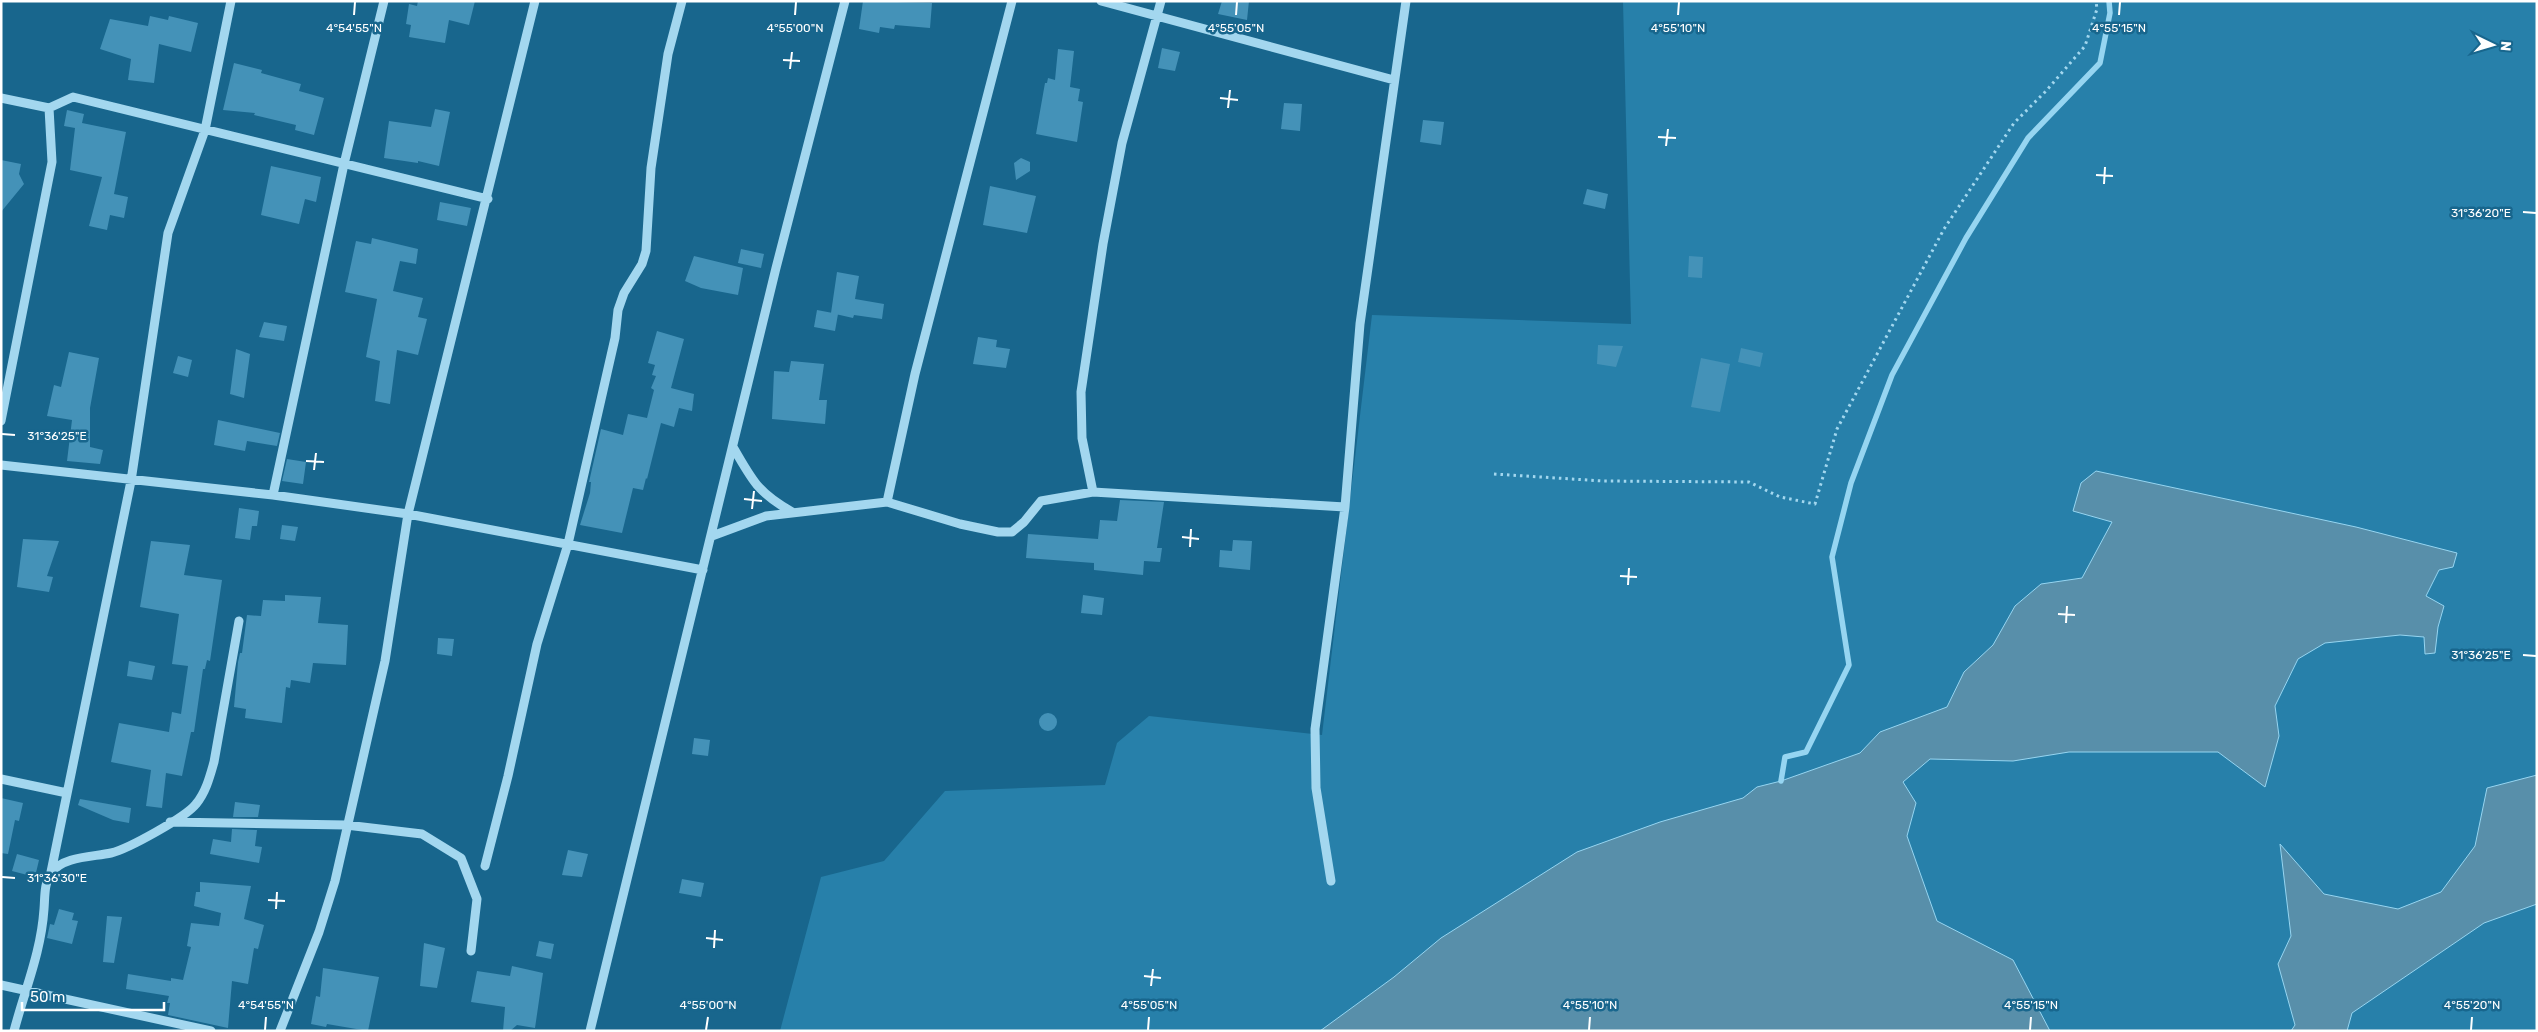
<svg xmlns="http://www.w3.org/2000/svg" width="2538" height="1032" font-family="Rubik,sans-serif">
  <style>
    .green { fill: #2780aa }
    .water { fill: #588faa; stroke: #96d5f1 }
    .lines { fill: none; stroke-linecap: round; stroke-linejoin: round }
    .stream { stroke: #96d5f1; stroke-width: 5.5 }
    .building { fill: #4492b8 }
    .path { stroke: #a3d7ef; stroke-width: 3; stroke-dasharray: 2.5 4; stroke-linecap: butt }
    .minor { stroke: #a3d7ef; stroke-width: 9 }
    .ticks { fill: none; stroke: #fff; stroke-width: 2 }
    .ticks-label { font-size: 12px; text-anchor: middle; fill: #fff; stroke: #18668d; stroke-width: 5; stroke-linejoin: round; paint-order: stroke }
  </style>
  <rect width="100%" height="100%" fill="#18668d"/>
  <path class="green" d="M1623,1h914v1030h-1757l41,-154 63,-16 61,-70 160,-6 12,-42 32,-27 173,19 50,-420 259,9z"/>
  <path class="water" d="M2096,471l260,56 101,26 -4,14 -14,3 -13,26 18,10 -6,21 -3,26 -10,1 -1,-17 -24,-2 -75,8 -27,16 -23,47 4,30 -14,51 -47,-35h-149l-56,9 -83,-2 -27,23 13,21 -9,33 30,85 76,39 37,71h-730l74,-54 47,-39 136,-86 83,-30 83,-24 14,-11 24,-6 79,-28 20,-21 67,-25 17,-35 29,-27 22,-39 26,-22 41,-6 30,-56 -39,-11 8,-28z
    M2537,775v129l-53,19 -132,90 -5,18h-56l4,-6 -17,-61 13,-28 -11,-92 44,50 74,15 43,-17 34,-46 12,-58z"/>
  <g class="lines">
    <path class="stream" d="M1781,781l4,-24 21,-5 43,-87 -17,-108 19,-74 41,-108 74,-137 62,-100 72,-75 10,-50 -1,-12"/>
  </g>
  <path class="building" d="M418,1h57l-6,24 -20,-5 -4,23 -36,-6 2,-12 -5,-1 3,-20 8,2z
    M863,1l69,2 -2,25 -35,-3 -1,4 -14,-2 -1,6 -20,-4z
    M1222,1h27l-2,19 -29,-6z
    M150,16l18,4 1,-4 29,7 -7,29 -32,-8 -5,39 -26,-3 3,-21 -31,-10 10,-30 38,7z
    M1162,48l18,4 -5,19 -17,-3z
    M1058,49l16,2 -4,36 10,2 -2,12 5,1 -6,40 -41,-8 9,-51h2l1,-5 7,2z
    M234,63l28,7 -1,3 40,11 -2,7 25,7 -10,37 -19,-5 1,-5 -42,-10 1,-2 -32,-3z
    M1284,103l18,1 -2,27 -19,-2z
    M435,109l15,3 -11,54 -21,-5v2l-34,-5 5,-37 42,6z
    M67,110l17,4 -2,9 44,9 -12,62 14,3 -4,21 -14,-3 -3,15 -18,-4 13,-49 -32,-7 5,-42 -11,-2z
    M1423,120l21,2 -3,23 -21,-3z
    M1021,158l9,4v9l-14,9 -2,-17z
    M1,160l20,4 -2,10 5,10 -23,28z
    M271,166l50,11 -5,25 -11,-3 -6,25 -38,-9z
    M990,186l46,10 -9,37 -44,-8z
    M1587,189l21,5 -3,15 -22,-5z
    M440,202l31,6 -4,18 -30,-6z
    M372,238l46,11 -2,15 -16,-3 -7,30 30,7 -5,19 9,2 -9,36 -21,-5 -7,54 -15,-3 5,-40 -14,-4 11,-58 -32,-7 11,-51 15,3z
    M741,249l23,5 -3,14 -23,-5z
    M694,256l49,12 -5,27 -37,-7 -16,-7z
    M1689,256l14,1 -1,21 -14,-1z
    M837,272l22,4 -4,23 29,5 -2,15 -28,-4 -1,3 -22,-5z
    M817,310l21,4 -3,17 -21,-4z
    M264,322l23,4 -3,15 -25,-4z
    M657,331l27,8 -13,49 23,6 -2,17 -13,-3 -5,19 -13,-4 -14,56 -1,-1 -3,12 -10,-2 -11,45 -42,-8 10,-32 1,-11h-2l12,-53 22,6 5,-21 19,4 7,-28 -3,-2 5,-12 -4,-1 3,-10 -7,-2z
    M978,337l19,3 -1,7 14,2 -4,19 -33,-4z
    M1598,345l25,1 -7,21 -19,-3z
    M1741,348l22,5 -3,14 -22,-5z
    M236,349l14,5 -6,44 -14,-4z
    M69,352l30,6 -9,50v39l13,3 -3,14 -33,-3 5,-41 -25,-4 7,-31 7,2z
    M178,356l14,4 -4,17 -15,-4z
    M1701,358l29,6 -10,48 -29,-5z
    M791,361l33,3 -5,36h8l-2,24 -53,-5 2,-48 15,1z
    M218,420l62,13 -3,13 -30,-5 -2,10 -31,-6z
    M287,459l19,3 -3,22 -21,-3z
    M1120,500l44,2 -7,46h5l-2,14 -16,-1 -1,14 -49,-5v-7l-68,-5 2,-24 70,5 2,-19 17,1z
    M239,508l20,3 -2,15h-5l-2,14 -15,-2z
    M282,525l16,2 -3,14 -15,-2z
    M23,539l36,2 -12,35 6,1 -4,15 -32,-5z
    M1233,540l19,1 -2,29 -31,-3 1,-17 12,1z
    M151,541l39,4 -6,30 38,5 -12,81 -3,-1 -2,9h-2l-9,63h-3l-9,44 -16,-3 -4,35 -16,-2 5,-36 -40,-8 8,-39 50,9 3,-20 9,2 7,-48 -16,-2 7,-50 -39,-7z
    M285,595l36,2 -3,26 30,2 -2,40 -33,-2 -3,20 -19,-3 -1,8 -4,-1 -4,36 -37,-5 1,-9 -12,-2 4,-45 2,-9h2l5,-38 14,1 2,-16 22,1z
    M1083,595l21,3 -2,17 -21,-2z
    M438,638l16,1 -2,17 -15,-2z
    M129,661l26,5 -3,14 -25,-4z
    M1039 722a9 9 0 1 1 18 0a9 9 0 1 1-18 0Z
    M694,738l16,2 -2,16 -16,-2z
    M1,798l22,5 -4,18 -4,-1 -7,34 -7,-1z
    M80,799l51,9 -2,15 -16,-3 -35,-15z
    M235,802l25,3 -2,12h-25z
    M232,829l25,1 -2,16 7,1 -3,16 -49,-9 3,-15 18,3z
    M568,850l20,4 -6,23 -20,-2z
    M17,854l22,6 -4,17 -23,-6z
    M682,879l22,4 -3,14 -22,-4z
    M200,882l51,4 -7,33 20,6 -6,24 -4,-1 -6,36 -16,-3 -4,47 -60,-13 2,-12h-3l2,-7 -43,-7 2,-15 43,7v-3l12,2 8,-33 -4,-1 4,-23 28,3 2,-13 -27,-7 2,-14h4z
    M59,909l15,4 -2,7 6,1 -6,23 -25,-6 3,-14 4,1z
    M107,916l15,1 -8,46 -11,-1z
    M539,941l15,3 -3,15 -15,-3z
    M424,943l21,5 -8,40 -17,-2z
    M512,966l31,7 -8,55 -18,-3 -7,6h-7l2,-24 -34,-5 6,-31 33,5z
    M323,968l56,9 -11,54 -41,-7 -1,3 -15,-3 5,-28 4,1z"/>
  <g class="lines">
    <path class="path" d="M1494,474l109,7 146,1 31,15 35,7 22,-75 107,-200 70,-106 32,-32 39,-45 12,-37 -1,-8"/>
    <path class="minor" d="M1101,1l293,79
      M1,98l48,10 24,-11 415,102
      M1,421l51,-259 -3,-54
      M733,447c20,34 24,45 59,65
      M1,465l272,30 135,19 295,56
      M1093,492l-11,-54 -1,-46 22,-148 19,-101 39,-142
      M273,495l71,-331 40,-163
      M887,502l28,-128 97,-373
      M712,536l54,-20 121,-14 73,22 38,8h14l12,-10 17,-21 52,-9 252,15
      M1,779l66,14
      M170,822l176,3 76,9 39,24 16,41 -6,52
      M485,866l23,-90 29,-132 31,-100 47,-206 3,-28 6,-17 18,-29 4,-13 5,-83 17,-114 14,-53
      M51,872l80,-391 37,-248 37,-103 26,-129
      M1331,881l-15,-93 -1,-59 30,-222 15,-183 46,-323
      M1,985l210,46
      M14,1031c11,-42 27,-78 30,-122 1,-12 0,-26 7,-36 12,-17 42,-16 60,-20 17,-4 75,-36 85,-49 10,-12 14,-28 18,-42l25,-141
      M280,1031l39,-99 16,-51 50,-220 23,-147 127,-513
      M590,1031l186,-763 69,-267"/>
  </g>
  <path class="ticks" d="M354,15l1,-13M795,15l1,-13M1236,15l1,-13M1678,15l1,-13M2119,15l1,-13M783,60l17,1M790,69l2,-17M1220,98l18,2M1228,108l2,-18M1658,137l18,1M1666,146l2,-17M2096,175l17,1M2104,184l1,-17M2523,212l13,1M2,434l13,1M306,461l18,1M314,470l2,-17M744,499l18,2M752,509l2,-18M1182,537l17,2M1190,547l1,-18M1620,576l17,1M1628,585l1,-17M2058,614l17,1M2066,623l1,-17M2523,655l13,1M2,877l13,1M268,900l17,1M276,909l1,-17M706,938l17,2M714,948l1,-18M1144,976l17,2M1151,986l2,-17M265,1030l1,-13M706,1030l2,-13M1148,1030l1,-13M1589,1030l1,-13M2030,1030l1,-13M2471,1030l1,-13"/>
  <g class="ticks-label">
    <text x="354" y="32">4°54'55"N</text>
    <text x="795" y="32">4°55'00"N</text>
    <text x="1236" y="32">4°55'05"N</text>
    <text x="1678" y="32">4°55'10"N</text>
    <text x="2119" y="32">4°55'15"N</text>
    <text x="2481" y="217">31°36'20"E</text>
    <text x="57" y="440">31°36'25"E</text>
    <text x="2481" y="659">31°36'25"E</text>
    <text x="57" y="882">31°36'30"E</text>
    <text x="266" y="1009">4°54'55"N</text>
    <text x="708" y="1009">4°55'00"N</text>
    <text x="1149" y="1009">4°55'05"N</text>
    <text x="1590" y="1009">4°55'10"N</text>
    <text x="2031" y="1009">4°55'15"N</text>
    <text x="2472" y="1009">4°55'20"N</text>
  </g>
  <rect width="2538" height="1032" fill="none" stroke="#ffffff" stroke-width="5"/>
  <g transform="translate(2493 45) rotate(95)" stroke="#18668d" stroke-width="4" paint-order="stroke">
  <path d="M0-4L9 19L0 12L-9 19Z" fill="#ffffff"/>
  <text y="-8" font-size="14" font-weight="bold" text-anchor="middle" fill="#ffffff">N</text>
  </g>
  <path d="M22 1002v8h142v-8" fill="none" stroke="#ffffff" stroke-width="2.5"/>
  <text x="30" y="1002" font-size="15" fill="#ffffff" stroke="#18668d" stroke-width="4" paint-order="stroke">50 m</text>
</svg>
